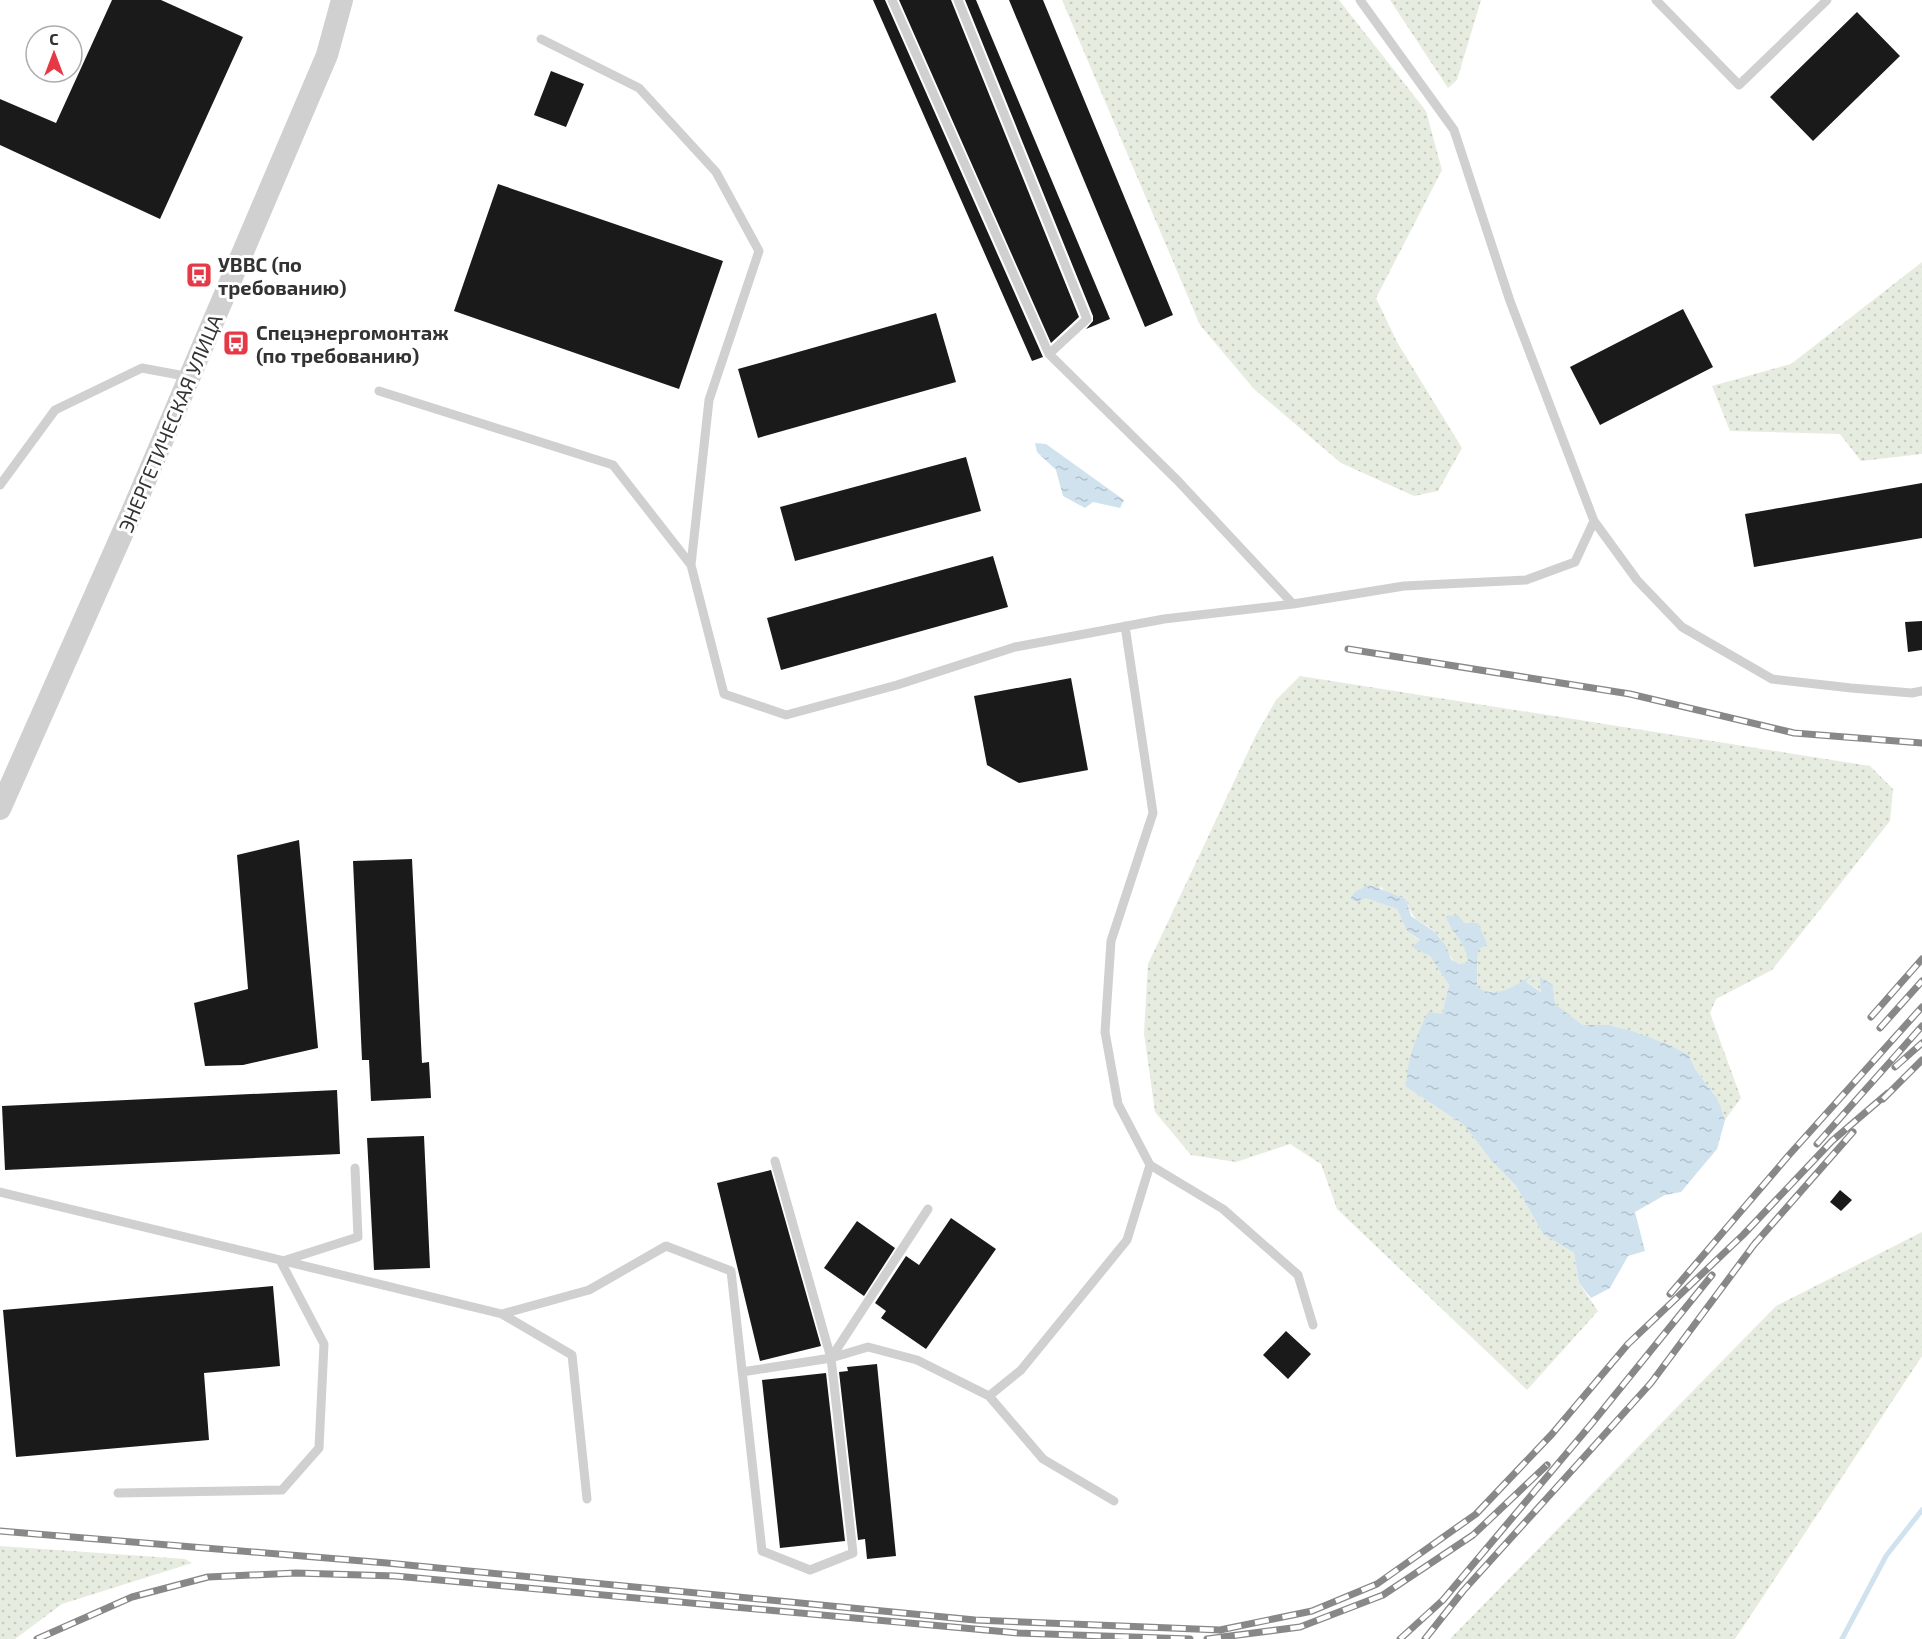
<svg xmlns="http://www.w3.org/2000/svg" width="1922" height="1639" font-family="'Exo 2',sans-serif">
  <style>
    .grass { fill: url(#grass-dots) }
    .water { fill: url(#water-ripples) }
    .lines { fill: none; stroke-linecap: round; stroke-linejoin: round }
    .stream { stroke: #cfe2ee; stroke-width: 5 }
    .building { fill: #1a1a1a }
    .service { stroke: #d0d0d0; stroke-width: 9 }
    .tertiary { stroke: #d0d0d0; stroke-width: 22 }
    .rail-casing { stroke: #888; stroke-width: 7 }
    .rail { stroke: #fff; stroke-width: 4.5; stroke-dasharray: 14; stroke-linecap: butt }
    .labels { text-anchor: middle; dominant-baseline: central; stroke-width: 6; stroke-linejoin: round; paint-order: stroke }
    .poi-label { font-size: 20px; font-weight: bold; fill: #333; stroke: #fff; text-anchor: start }
    .street-label { font-size: 20px; fill: #333; stroke: #fff }
  </style>
  <defs>
    <pattern id="grass-dots" width="8" height="8" patternUnits="userSpaceOnUse" patternTransform="scale(1.5)"><rect width="8" height="8" fill="#e6ecdf"/><path d="M2 2h.1M6 6h.1" fill="none" stroke="#c6cbc0" stroke-width="1.8" stroke-linecap="round"/></pattern>
    <pattern id="water-ripples" width="26" height="14" patternUnits="userSpaceOnUse" patternTransform="scale(1.5)"><rect width="26" height="14" fill="#cfe2ee"/><path d="M2 4q2-2 4 0t4 0M15 11q2-2 4 0t4 0" fill="none" stroke="#b2c2cd"/></pattern>
  </defs>
  <rect width="100%" height="100%" fill="#fff"/>
  <path class="grass" d="M1062,0h277l87,111 16,59 -66,128 21,44 65,106 -24,43 -24,5 -73,-33 -87,-74 -54,-64z
    M1390,0h91l-24,80 -9,8z
    M1922,262v192l-61,7 -21,-27 -110,-3 -18,-45 79,-22z
    M1300,676l570,90 23,23 -3,32 -118,149 -56,29 -6,14 31,85 -16,22 -10,-25 -20,-26 -6,-14 -19,-10 -37,-14 -24,-6h-26l-28,-21 -2,-19 -12,-7 1,14 -16,-10 4,-4c-18,10 -34,21 -53,10l1,-38 -29,-26 17,24 2,16 -10,1c-11,-9 -12,-22 -22,-32 -17,-16 -21,-6 -30,-34l-18,-5 -7,-7 -16,11 32,11 10,22 13,10 -7,5 17,10 19,29 -7,29 -36,73 58,38 26,34 26,27 27,48 31,19 5,30 19,28 -71,79 -190,-181 -16,-45 -31,-20 -54,18 -45,-7 -36,-43 -11,-79 4,-69 108,-229 20,-35z
    M1922,1232v124l-187,283h-285l326,-333z
    M0,1546l185,13 7,4 -130,41 -47,35h-15z"/>
  <path class="water" d="M1035,443l11,1 78,56 -4,8 -27,-6 -8,6 -22,-12 -7,-26 -19,-18z
    M1368,885c14,3 24,10 38,14l5,17 24,16 11,14 5,13 7,5 10,-1c-2,-24 -16,-27 -22,-47l12,-1 6,8h14l9,21 -9,6 -1,37c19,13 39,-1 56,-13l-7,8 15,10 -1,-15 13,8 2,19 28,21h26l24,6 37,14 19,10 6,14 22,29 8,22 -8,29 -36,43 -16,3 -30,17 10,39 -17,5 -18,32 -19,10 -12,-15 -5,-30 -31,-19 -27,-48 -26,-27 -26,-34 -58,-38c1,-28 10,-50 22,-75l14,2 7,-29 -19,-29 -18,-9 8,-7 -13,-9 -10,-22 -32,-11 -7,4 -8,-3 5,-7z"/>
  <g class="lines">
    <path class="stream" d="M1842,1639l44,-83 36,-46"/>
  </g>
  <path class="building" d="M112,0h49l82,37 -83,182 -160,-74v-46l56,24z
    M873,0h12l158,357 -11,4z
    M899,0h52l128,317 -28,26z
    M965,0h11l134,319 -24,10 7,-8v-5z
    M1009,0h34l130,315 -28,12z
    M1857,12l43,44 -87,85 -43,-44z
    M551,71l33,13 -18,43 -32,-12z
    M498,184l225,77 -44,128 -225,-78z
    M1683,309l30,58 -113,58 -30,-58z
    M936,313l20,69 -198,56 -20,-69z
    M966,457l15,54 -186,50 -15,-54z
    M1922,483v55l-168,29 -9,-53z
    M993,556l15,51 -227,63 -14,-52z
    M1922,621v29l-14,2 -3,-30z
    M1071,678l17,92 -69,13 -32,-18 -13,-69z
    M299,840l19,208 -75,17 -38,1 -11,-63 54,-14 -11,-134z
    M412,859l10,204 7,-1 2,36 -60,3 -2,-41h-7l-9,-199z
    M337,1090l3,64 -335,16 -3,-64z
    M424,1136l6,132 -56,2 -7,-132z
    M771,1170l50,176 -61,15 -43,-178z
    M1840,1190l12,10 -11,11 -11,-9z
    M951,1218l45,31 -70,100 -45,-31 5,-7 -11,-8 31,-47 13,9z
    M857,1221l38,27 -31,48 -40,-28z
    M273,1286l7,80 -76,7 5,67 -193,17 -13,-147z
    M1286,1331l25,23 -23,25 -25,-24z
    M877,1364l19,192 -29,3 -2,-20 -7,1 -19,-168 9,-1 -1,-4z
    M826,1373l19,168 -65,7 -18,-168z"/>
  <g class="lines">
    <path class="service" d="M892,0l157,354 129,127 115,123
      M958,0l129,319 -38,35
      M1360,0l94,130 56,171 84,220 43,59 45,47 90,52 79,9 61,5 10,-2
      M1656,0l83,85 88,-85
      M541,39l98,49 77,84 43,79 -50,149 -18,165
      M379,391l234,74 78,100 33,129 62,21 111,-30 118,-38 149,-28 129,-15 111,-18 122,-6 49,-18 19,-41
      M0,485l55,-75 87,-42 48,9
      M1150,1165l73,44 75,66 15,50
      M0,1192l502,122 70,41 15,144
      M283,1261l75,-24 -3,-69
      M502,1314l87,-24 77,-44 65,25 31,280 48,19 43,-17 -22,-195 -56,-197
      M831,1358l97,-149
      M742,1372l89,-14 37,-11 49,13 72,36 54,63 71,42
      M989,1396l32,-26 106,-130 23,-75 -32,-61 -13,-72 6,-91 42,-128 -28,-187
      M118,1493l164,-3 37,-42 5,-104 -43,-82"/>
    <path class="tertiary" d="M0,809l131,-295 196,-459 15,-55"/>
    <defs>
      <path id="rail" d="M1348,649l282,45 164,39 128,10
        M1871,1017l51,-58
        M1880,1028l42,-47
        M1895,1067l27,-24
        M1883,1099l39,-39
        M1817,1144l105,-118
        M1752,1247l101,-115
        M1670,1294l119,-139 133,-148
        M0,1531l387,32 588,57 245,10 92,-19 65,-27 99,-70 76,-80 76,-90 115,-109 89,-94 56,-48
        M37,1639l95,-42 76,-20 88,-4 99,3 623,57 172,6
        M1207,1639l93,-12 83,-32 90,-60 74,-70
        M1400,1639l43,-39 150,-178 119,-147
        M1425,1639l38,-48 188,-208 105,-141"/>
    </defs>
    <use href="#rail" class="rail-casing"/>
    <use href="#rail" class="rail"/>
  </g>
  <defs>
    <symbol id="bus-square" viewBox="-11 -11 22 22"><rect x="-9" y="-9" width="18" height="18" rx="4" fill="#e63946" stroke="#fff"/><path d="M-5-6H5V4H4V6H2V4H-2V6H-4V4H-5ZM-3.5-4V0h7V-4ZM-3.5 1.2v1.5H-2V1.2ZM2 1.2v1.5H3.5V1.2Z" fill="#fff"/></symbol>
  </defs>
  <g fill-rule="evenodd">
    <use href="#bus-square" x="184" y="260" width="30" height="30"/>
    <use href="#bus-square" x="221" y="328" width="30" height="30"/>
  </g>
  <g class="labels">
    <g class="poi-label">
      <text x="218" y="264">УВВС (по<tspan x="218" dy="23">требованию)</tspan></text>
      <text x="256" y="332">Спецэнергомонтаж<tspan x="256" dy="23">(по требованию)</tspan></text>
    </g>
    <g class="street-label">
      <text transform="translate(170 423) rotate(-67)">ЭНЕРГЕТИЧЕСКАЯ УЛИЦА</text>
    </g>
  </g>
  <g transform="translate(54 54)"><circle r="28" fill="#ffffff" stroke="#adadad" stroke-width="1.5"/>
  <path d="M0-4.5L10 22L0 15L-10 22Z" fill="#e63946"/>
  <text y="-9" font-size="16" font-weight="bold" text-anchor="middle" fill="#333333">С</text>
  </g>
</svg>
